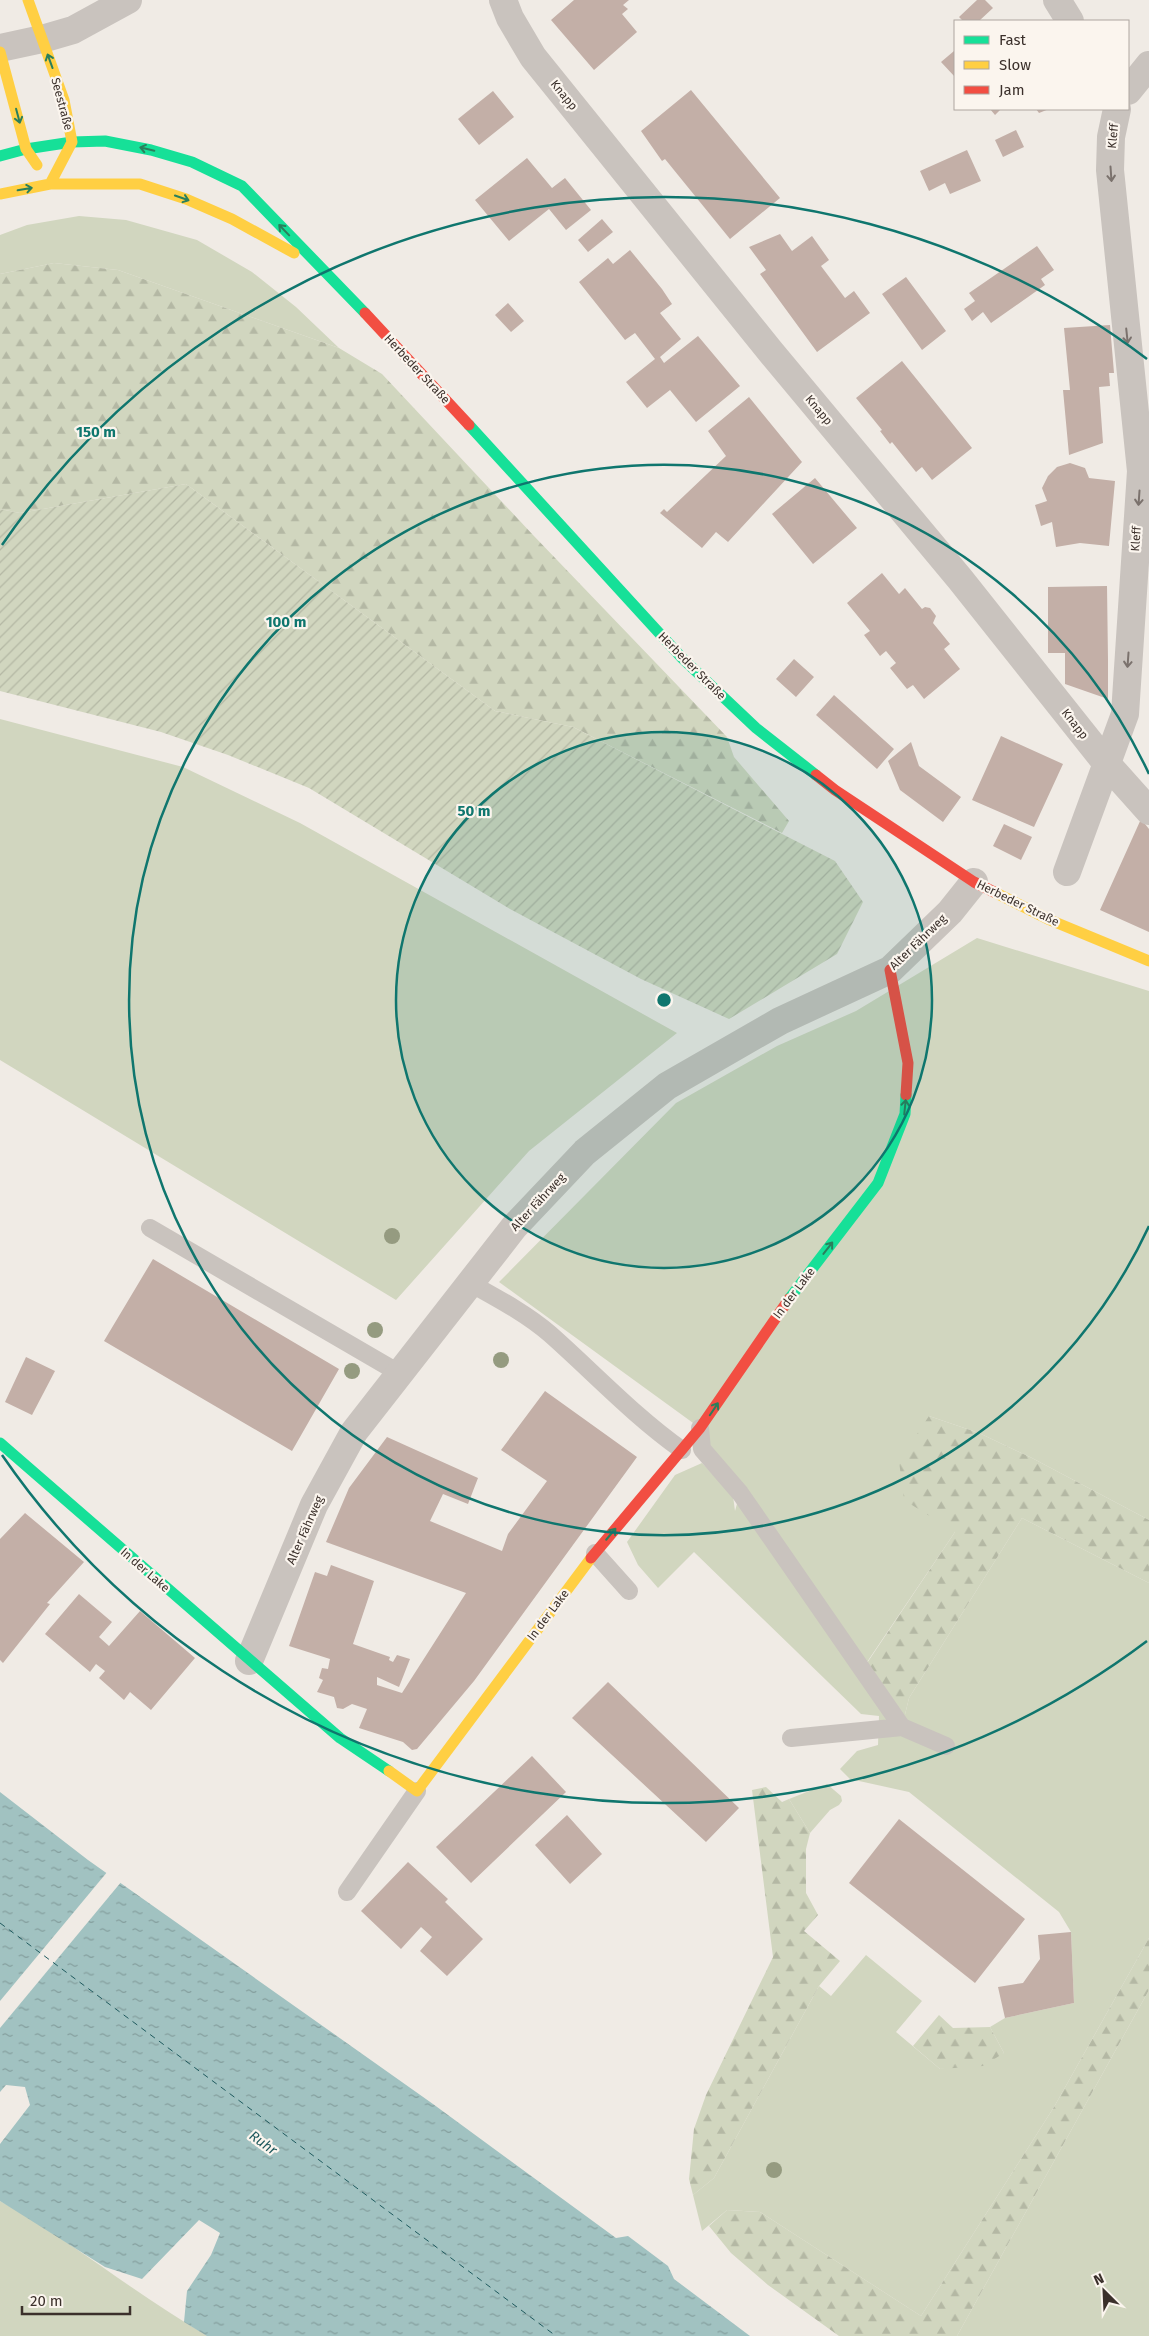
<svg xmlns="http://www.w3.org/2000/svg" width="1149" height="2336" font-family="'Fira Sans',sans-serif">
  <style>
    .green { fill: #d1d6bf }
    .forest { fill: url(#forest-firs) }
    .garden { fill: url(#garden-furrows) }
    .water { fill: url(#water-ripples) }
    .pier { fill: #f0ebe5 }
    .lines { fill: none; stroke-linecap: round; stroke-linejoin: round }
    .ferry { stroke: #1f5a5e; stroke-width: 1; stroke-dasharray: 6 5; stroke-linecap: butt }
    .building { fill: #c3afa7 }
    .lane { stroke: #c9c3be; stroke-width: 18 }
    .street { stroke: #c9c3be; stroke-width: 28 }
    .fast { stroke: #16e098; stroke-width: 11 }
    .slow { stroke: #ffcf43; stroke-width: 11 }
    .jam { stroke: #f24e42; stroke-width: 11 }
    .tree { fill: #959b80 }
    .oneway { stroke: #2a7f5c }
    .oneway2 { stroke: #7b726d }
    .ring { fill: none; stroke: #0f766e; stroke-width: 2.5 }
    .labels { text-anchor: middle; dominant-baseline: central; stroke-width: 4.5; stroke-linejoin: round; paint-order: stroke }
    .street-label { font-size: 12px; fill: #3b302b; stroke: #fbf5ee }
    .water-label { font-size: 14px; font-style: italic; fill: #1f5a5e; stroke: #fbf5ee }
    .centre { fill: #0f766e; stroke: #fbf5ee; stroke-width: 2.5 }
    .ring-label { font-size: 15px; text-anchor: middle; font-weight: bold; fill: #0f766e; stroke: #fbf5ee; stroke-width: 4.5; stroke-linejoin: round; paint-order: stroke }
  </style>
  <defs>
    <pattern id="forest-firs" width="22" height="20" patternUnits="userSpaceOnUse" patternTransform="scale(1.25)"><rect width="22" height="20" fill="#d1d6bf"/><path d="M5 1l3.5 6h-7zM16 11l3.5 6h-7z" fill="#b4b8a4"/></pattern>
    <pattern id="garden-furrows" width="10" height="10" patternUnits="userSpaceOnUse" patternTransform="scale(1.25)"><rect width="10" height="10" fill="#d1d6bf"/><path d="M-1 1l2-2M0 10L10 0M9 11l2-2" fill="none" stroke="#b4b8a4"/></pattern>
    <pattern id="water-ripples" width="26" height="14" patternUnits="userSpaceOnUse" patternTransform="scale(1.25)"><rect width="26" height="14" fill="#a1c2c1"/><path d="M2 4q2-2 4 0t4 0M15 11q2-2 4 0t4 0" fill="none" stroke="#849e9d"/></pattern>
  </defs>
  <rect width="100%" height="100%" fill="#f0ebe5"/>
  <path class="green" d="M79,216l47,4 71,20 55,32 44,35 43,41 -221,-78 -64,-7 -54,11v-39l27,-10z
    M0,719l183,48 117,56 377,210 -148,118 -133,149 -396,-240z
    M977,938l172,53v529l-117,-62 -53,-25 -50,-17 26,116 -92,136 39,59 7,-29 113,-180 127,65v355l-95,169 -133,209 -161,-104 -33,-2 -25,21 -9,-36 21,-17 105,-192 12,10 35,-41 56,46 -26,31 44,37 64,-16 -14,-26 15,-9 69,-15 -3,-71 -12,-20 -150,-120 -59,-13 -10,-10 17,-18 21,-6 1,-29 -18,-2 -167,-162 -36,36 -20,-23 -11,-23 48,-67 27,-12 31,33 2,15 5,-18 -38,-44 -2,-21 -201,-146 177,-179 101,-57 79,-35z
    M827,1784l14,12 1,5 -3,4 -9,5 -20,23 -21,-34z
    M1149,1990v346h-192z
    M0,2201c72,40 136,94 208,135h-208z"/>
  <path class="forest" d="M54,263l64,7 221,78 43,26 151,161 194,202 7,20 55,64 -7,12 -209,-106 -78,-16 -309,-227 -166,29 -20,-4v-235z
    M929,1416l50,17 53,25 117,62v63l-127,-65 -113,180 -7,29 -39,-58 92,-137 -51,-32 -5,-39z
    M766,1787l16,15 7,-3 21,34 -4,16v44l12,22 -14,16 36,30 -21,25 -105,192 -21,17 -4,-16 5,-50 12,-34 67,-138 -21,-167z
    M1149,1938v52l-192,346h-118l-71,-51 -37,-32 -22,-27 18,-16 33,2 161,104 133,-209z
    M939,2015l14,13 37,-1 14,26 -21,13 -43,3 -27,-23z"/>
  <path class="garden" d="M186,484l309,227 78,16 262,134 28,41 -26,52 -108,65 -88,-40 -131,-70 -201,-121 -81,-33 -67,-23 -161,-41v-182l20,4z"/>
  <path class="water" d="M0,1792l88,68 345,244 183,134 12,-2 40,30 6,13 76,57h-543l-23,-14 3,-31 24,-36 9,-22 -21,-13 -57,59 -37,-12 -105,-66v-57l30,-39 -5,-18 -19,-2 -6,7z"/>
  <path class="pier" d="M108,1871l14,10 -122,147v-27z"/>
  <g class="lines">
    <path class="ferry" d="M0,1923l556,413"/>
  </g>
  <path class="building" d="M574,0h55l-6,5 5,4 -6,5 15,18 -43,38 -43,-50z
    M977,0h8l8,8 -14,13h-16l-4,-4z
    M955,42v35l-14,-15 13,-11z
    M691,90l89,108 -50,41 -65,-80 -3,2 -21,-30z
    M493,91l21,26 -35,28 -21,-26z
    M990,109h11l-6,6z
    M1036,109h13l-10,4z
    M1016,130l8,17 -21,10 -8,-17z
    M967,150l14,31 -31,13 -5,-11 -16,8 -9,-20z
    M527,158l25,30 13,-10 26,32 -25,20 -17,-21 -40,32 -34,-41z
    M602,219l11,13 -25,20 -10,-12z
    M780,234l12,17 20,-15 17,24 -8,6 24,32 9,-7 16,22 -53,39 -57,-78 6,-4 -17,-23z
    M1037,246l17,24 -13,9 4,6 -54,38 -8,-11 -11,9 -8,-12 11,-8 -6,-8z
    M630,250l32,39 10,15 -12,9 21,26 -21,18 4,6 34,-27 42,50 -44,36 -26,-32 -23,18 -21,-26 29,-23 -20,-26 -10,7 -46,-58 29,-24 5,6z
    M906,277l40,54 -24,19 -40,-56z
    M508,303l16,18 -13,11 -16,-17z
    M1110,325l4,48h-5l1,13 -11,1 4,56 -34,12 -6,-65h7l-6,-62z
    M902,361l70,87 -40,32 -10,-13 -6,5 -24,-30 -2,2 -10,-13 2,-1 -26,-32z
    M749,397l53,65 -74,80 -12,-10 -14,16 -42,-35 4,-4 3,3 59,-56 -18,-25z
    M1070,463l15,5 4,10 26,3 -6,65 -29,-3 -24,4 -4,-25 -11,4 -6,-21 12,-4 -5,-13 6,-12 9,-9z
    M815,478l42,50 -44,36 -41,-50z
    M882,573l17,21 6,-6 17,21 3,-2 5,1 6,8 -3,7 17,21 -6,5 16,20 -36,30 -11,-14 -6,4 -17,-21 6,-5 -10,-12 -6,5 -16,-21 6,-4 -23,-28z
    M1107,586l1,74v39l-43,-15v-31h-17v-66z
    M794,659l20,18 -18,20 -20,-18z
    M834,695l60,54 -17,20 -61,-54z
    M1001,736l62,28 -29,63 -62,-27z
    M911,742l8,24 42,31 -18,25 -43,-32 -12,-29z
    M1141,819l8,10v103l-49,-22z
    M1004,824l28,13 -11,23 -28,-14z
    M153,1259l186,110 -47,82 -188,-110z
    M26,1357l29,14 -23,44 -27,-13z
    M545,1391l92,66 -163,224 -57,68 -5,1 -9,-8 -44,-14 8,-19 -15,-5 -9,5 -6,-1 -3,-11 -17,-5 6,-12 -4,-2 3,-10 6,1 2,-10 -41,-13 26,-74 12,4 4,-11 43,16 -21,63 37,13 -1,3 4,2 4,-7 13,4 -11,28 -22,-10v8l25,8 64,-100 -140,-51 23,-54 38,-51 91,41 -10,26 -25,-10 -13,27 72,30 6,-17 39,-53 -46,-31z
    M25,1513l59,49 -37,41 3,1 -47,59 -3,-3v-121z
    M79,1594l33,28 -13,15 10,9 31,-35 55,47 -44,52 -21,-18 -6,8 -25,-22 6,-7 -9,-7 -6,8 -45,-38z
    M608,1682l131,126 -33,34 -134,-124z
    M532,1756l34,36 -95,91 -35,-36z
    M567,1815l35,39 -32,30 -35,-39z
    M899,1819l126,100 -50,64 -126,-100z
    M408,1862l40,37 -3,3 38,37 -36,37 -27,-25 12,-14 -11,-10 -20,22 -40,-38z
    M1071,1932l3,71 -69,15 -7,-31 25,-4 17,-24 -2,-24z"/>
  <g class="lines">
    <path class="lane" d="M150,1228l249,145
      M470,1283c27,15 57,31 80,51 44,39 84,82 132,116
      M700,1428l2,21 38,44 162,234 44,19
      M595,1553l34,38
      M791,1738l111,-11
      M347,1892l70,-101"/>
    <path class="street" d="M503,0l7,18 23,39 237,294 190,228 147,185 42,47
      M1057,0l13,21
      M0,48l42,-9 31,-9 55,-30
      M1128,91l21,-26
      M1067,872l58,-158 16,-243 -31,-301 1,-33 6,-28
      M249,1661l65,-156 40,-73 160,-205 71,-75 82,-66 113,-65 110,-51 60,-58 24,-30"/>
    <path class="fast" d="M0,156l26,-7 46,-7 33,-1 46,9 41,12 50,24 123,127
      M469,425l213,233 74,70 60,47
      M789,1299l89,-116 27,-69 1,-19
      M0,1443l340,295 49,33"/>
    <path class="slow" d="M28,0l36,100 8,42 -22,42
      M0,52l26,97 11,16
      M0,194l50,-10h90l46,15 46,20 62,34
      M994,892l56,28 99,41
      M389,1771l28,20 174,-233"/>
    <path class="jam" d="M365,313l104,112
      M816,775l19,15 139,92 20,10
      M890,970l18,93 -2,32
      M591,1558l109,-130 89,-129"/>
  </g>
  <g class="tree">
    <circle cx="392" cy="1236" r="8"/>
    <circle cx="375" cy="1330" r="8"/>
    <circle cx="501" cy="1360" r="8"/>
    <circle cx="352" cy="1371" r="8"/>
    <circle cx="774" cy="2170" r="8"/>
  </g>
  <defs><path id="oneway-shaft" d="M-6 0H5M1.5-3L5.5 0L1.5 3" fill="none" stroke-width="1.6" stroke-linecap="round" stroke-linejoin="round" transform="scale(1.25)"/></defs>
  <g class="oneway">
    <use href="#oneway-shaft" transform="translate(50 61) rotate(-110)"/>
    <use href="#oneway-shaft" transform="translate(18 116) rotate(75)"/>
    <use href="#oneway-shaft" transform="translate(147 149) rotate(-167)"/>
    <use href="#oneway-shaft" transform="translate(25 189) rotate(-10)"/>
    <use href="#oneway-shaft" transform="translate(182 198) rotate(19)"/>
    <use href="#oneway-shaft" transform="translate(284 230) rotate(-134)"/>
    <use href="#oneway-shaft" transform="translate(905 1107) rotate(-84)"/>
    <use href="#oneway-shaft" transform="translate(828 1248) rotate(-52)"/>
    <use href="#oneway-shaft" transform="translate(714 1409) rotate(-56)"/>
    <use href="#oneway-shaft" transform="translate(611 1534) rotate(-50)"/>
  </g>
  <g class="oneway2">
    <use href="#oneway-shaft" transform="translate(1111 174) rotate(86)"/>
    <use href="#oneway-shaft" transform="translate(1127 336) rotate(84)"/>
    <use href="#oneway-shaft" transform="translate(1139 498) rotate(94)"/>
    <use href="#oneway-shaft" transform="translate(1128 660) rotate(94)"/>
  </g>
  <circle cx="664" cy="1000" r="268" fill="#0f766e" fill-opacity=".12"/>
  <g class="ring">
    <circle cx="664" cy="1000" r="268"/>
    <path d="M1149 1226A535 535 0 1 1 1149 774"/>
    <path d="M1147 1641A803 803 0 0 1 2 1455M2 545A803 803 0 0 1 1147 359"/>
  </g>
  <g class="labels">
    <g class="street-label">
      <text transform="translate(564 95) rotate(51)">Knapp</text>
      <text transform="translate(62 104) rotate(75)">Seestraße</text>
      <text transform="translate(1113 136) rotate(-84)">Kleff</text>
      <text transform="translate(417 369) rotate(47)">Herbeder Straße</text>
      <text transform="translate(819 410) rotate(50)">Knapp</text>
      <text transform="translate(1136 539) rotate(-86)">Kleff</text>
      <text transform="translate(692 666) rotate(45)">Herbeder Straße</text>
      <text transform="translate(1075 724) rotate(52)">Knapp</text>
      <text transform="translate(1018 903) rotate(26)">Herbeder Straße</text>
      <text transform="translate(918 942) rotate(-44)">Alter Fährweg</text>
      <text transform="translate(538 1202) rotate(-47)">Alter Fährweg</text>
      <text transform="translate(794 1293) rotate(-53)">In der Lake</text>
      <text transform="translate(305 1530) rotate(-66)">Alter Fährweg</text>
      <text transform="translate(145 1570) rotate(41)">In der Lake</text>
      <text transform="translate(548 1615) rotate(-53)">In der Lake</text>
    </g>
    <g class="water-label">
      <text transform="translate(263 2143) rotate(36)">Ruhr</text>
    </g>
  </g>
  <circle cx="664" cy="1000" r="8" class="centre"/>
  <g class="ring-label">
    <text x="96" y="437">150 m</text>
    <text x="286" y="627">100 m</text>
    <text x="474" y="816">50 m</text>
  </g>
  <rect x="954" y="20" width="175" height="90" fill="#fbf5ee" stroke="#aea6a0"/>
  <rect x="964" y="36" width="25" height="8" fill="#16e098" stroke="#aea6a0"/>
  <text x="999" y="45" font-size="15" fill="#3b302b">Fast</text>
  <rect x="964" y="61" width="25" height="8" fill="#ffcf43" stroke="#aea6a0"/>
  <text x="999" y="70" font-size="15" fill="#3b302b">Slow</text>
  <rect x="964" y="86" width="25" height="8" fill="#f24e42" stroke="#aea6a0"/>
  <text x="999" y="95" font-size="15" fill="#3b302b">Jam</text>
  <g transform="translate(1104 2291) rotate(336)" stroke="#fbf5ee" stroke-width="4" paint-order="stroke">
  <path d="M0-4L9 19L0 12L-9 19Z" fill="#3b302b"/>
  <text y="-8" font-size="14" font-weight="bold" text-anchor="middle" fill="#3b302b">N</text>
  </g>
  <path d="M22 2306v8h108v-8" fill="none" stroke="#3b302b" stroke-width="2.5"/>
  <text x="30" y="2306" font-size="15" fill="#3b302b" stroke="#fbf5ee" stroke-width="4" paint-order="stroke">20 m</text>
</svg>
